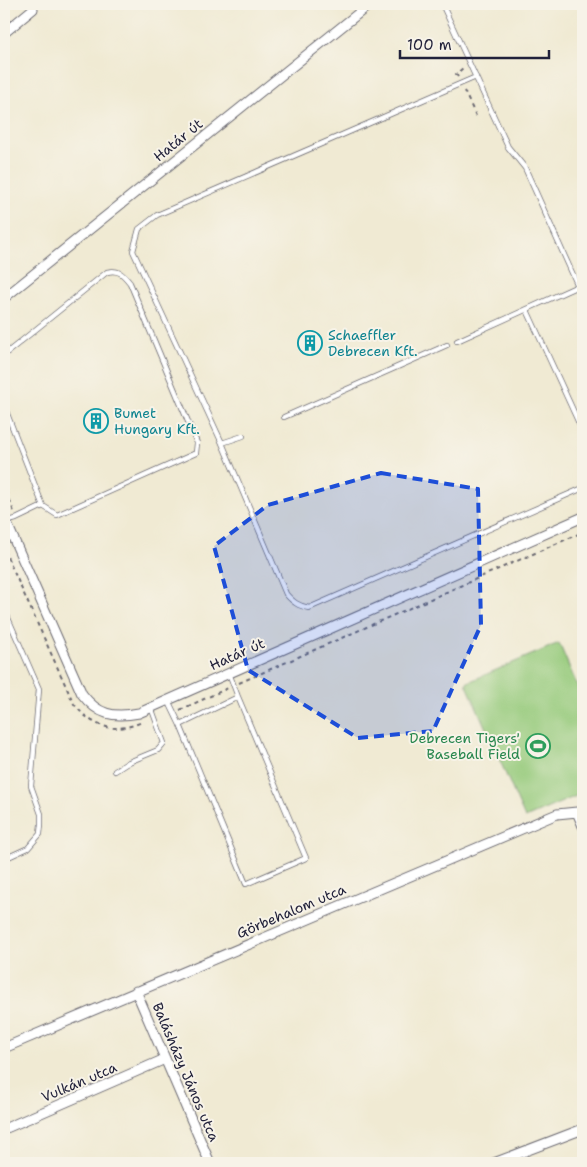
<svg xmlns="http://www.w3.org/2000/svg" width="587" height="1167" font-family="'Shantell Sans',sans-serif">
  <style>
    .green { fill: #96ca7b; stroke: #5c765b }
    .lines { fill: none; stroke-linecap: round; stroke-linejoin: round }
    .lane-casing { stroke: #6a6870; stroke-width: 6 }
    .street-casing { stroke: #6a6870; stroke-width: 11 }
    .path { stroke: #6a6870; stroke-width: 2; stroke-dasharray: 4 4; stroke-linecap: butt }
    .lane { stroke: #fff; stroke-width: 4.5 }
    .street { stroke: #fff; stroke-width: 9 }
    .marked { fill: #1d4ed8; fill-opacity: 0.2; stroke: #1d4ed8; stroke-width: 4; stroke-dasharray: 10 6; stroke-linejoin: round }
    .labels { text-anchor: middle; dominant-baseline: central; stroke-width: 4; stroke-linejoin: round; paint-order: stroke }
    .street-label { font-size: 14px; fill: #22223b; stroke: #f7f3e8 }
    .culture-label { font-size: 14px; fill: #0d838f; stroke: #f7f3e8; text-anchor: start }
    .leisure-label { font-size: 14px; fill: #27864d; stroke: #f7f3e8; text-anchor: end }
  </style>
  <rect width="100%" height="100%" fill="#f7f3e8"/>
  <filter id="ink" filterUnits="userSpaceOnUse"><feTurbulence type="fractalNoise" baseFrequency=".02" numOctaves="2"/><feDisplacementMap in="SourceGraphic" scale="10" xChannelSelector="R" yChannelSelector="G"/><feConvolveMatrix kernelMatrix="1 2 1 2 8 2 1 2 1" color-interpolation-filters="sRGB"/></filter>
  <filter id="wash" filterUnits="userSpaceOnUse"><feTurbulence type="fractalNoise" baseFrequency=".0096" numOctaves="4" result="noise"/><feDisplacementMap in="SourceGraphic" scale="20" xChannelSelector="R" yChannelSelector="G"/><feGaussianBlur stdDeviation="1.12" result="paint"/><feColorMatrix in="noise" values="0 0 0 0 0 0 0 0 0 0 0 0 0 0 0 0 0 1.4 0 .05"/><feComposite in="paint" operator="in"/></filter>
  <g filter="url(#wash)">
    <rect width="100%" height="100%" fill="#f0ead3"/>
    <path class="green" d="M559,643l24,56v94l-58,25 -59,-135z"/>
  </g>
  <g filter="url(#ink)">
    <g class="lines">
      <defs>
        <path id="lane" d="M442,4l66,143 17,21 53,118 -121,55
          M578,286l5,13
          M527,310l56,122
          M4,355l103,-83c11,-3 16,2 23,11l67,160 -1,10 -139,62 -14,-9 -39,-100
          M284,417l163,-72
          M243,436l-21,7 -89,-192 6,-22 18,-14 319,-138
          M222,443l64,151c7,8 12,12 23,14l274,-120
          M5,522l11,-3 27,-13
          M4,609l35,80 -8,97 10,28v10l-1,10 -12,14 -24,11
          M168,700l12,25 58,-28 -9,-24
          M180,725l66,159 60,-26 -68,-161
          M115,771l14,-9 29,-12 6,-7 -13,-36"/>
        <path id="street" d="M4,33l29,-24
          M4,298l366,-294
          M4,517l78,177c16,21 31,24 57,19l444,-196
          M136,991l74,172
          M4,1048l553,-234 20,-2 6,14
          M4,1129l161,-70
          M494,1163l89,-34"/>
      </defs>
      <use href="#lane" class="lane-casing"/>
      <use href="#street" class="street-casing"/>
      <path class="path" d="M458,77l-2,-3 7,-6
        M464,91l12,25
        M4,485l10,27
        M4,550l70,154c19,24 40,30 68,18
        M239,683l344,-151
        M180,710l48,-22"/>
      <use href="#lane" class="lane"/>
      <use href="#street" class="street"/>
    </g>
  </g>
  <path class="marked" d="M381,473l97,16 3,136 -48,106 -75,7 -110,-68 -34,-124 54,-41z"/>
  <defs>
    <symbol id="building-ring" viewBox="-11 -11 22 22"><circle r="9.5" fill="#f7f3e8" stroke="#0f9aa8" stroke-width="1.5"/><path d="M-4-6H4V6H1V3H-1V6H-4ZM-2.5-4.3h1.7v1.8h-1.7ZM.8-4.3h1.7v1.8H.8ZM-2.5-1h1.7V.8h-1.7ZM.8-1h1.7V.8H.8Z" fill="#0f9aa8"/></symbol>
    <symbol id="stadium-ring" viewBox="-11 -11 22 22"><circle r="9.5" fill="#f7f3e8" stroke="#2e9e5b" stroke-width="1.5"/><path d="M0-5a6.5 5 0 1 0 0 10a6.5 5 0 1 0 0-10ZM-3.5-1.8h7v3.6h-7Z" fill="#2e9e5b"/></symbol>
  </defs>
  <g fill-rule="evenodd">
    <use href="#building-ring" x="296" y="329" width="28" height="28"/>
    <use href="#building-ring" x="82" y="407" width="28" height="28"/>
    <use href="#stadium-ring" x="524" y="732" width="28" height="28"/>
  </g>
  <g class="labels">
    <g class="street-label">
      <text transform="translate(178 140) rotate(-39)">Határ út</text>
      <text transform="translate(237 654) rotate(-24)">Határ út</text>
      <text transform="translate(291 911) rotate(-23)">Görbehalom utca</text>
      <text transform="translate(186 1072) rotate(67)">Balásházy János utca</text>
      <text transform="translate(79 1082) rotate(-23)">Vulkán utca</text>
    </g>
    <g class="culture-label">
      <text x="328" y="335">Schaeffler<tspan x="328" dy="16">Debrecen Kft.</tspan></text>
      <text x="114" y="413">Bumet<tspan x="114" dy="16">Hungary Kft.</tspan></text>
    </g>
    <g class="leisure-label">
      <text x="520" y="738">Debrecen Tigers'<tspan x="520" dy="16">Baseball Field</tspan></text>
    </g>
  </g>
  <rect width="587" height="1167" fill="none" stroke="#f7f3e8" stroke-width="20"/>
  <path d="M400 50v8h149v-8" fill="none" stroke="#22223b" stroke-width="2.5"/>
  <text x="407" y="50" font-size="15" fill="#22223b" stroke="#f7f3e8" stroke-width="4" paint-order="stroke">100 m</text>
</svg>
